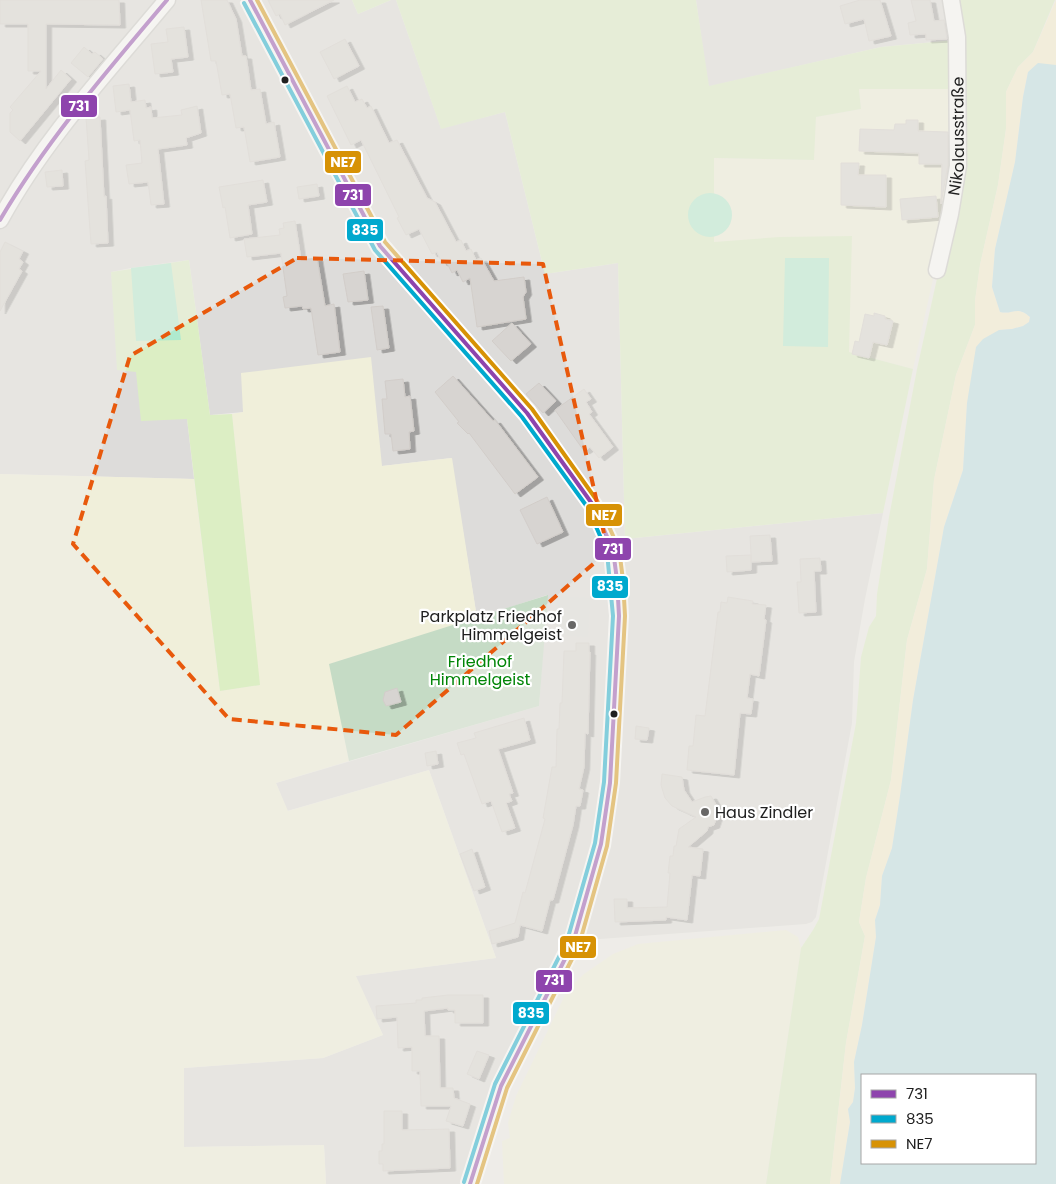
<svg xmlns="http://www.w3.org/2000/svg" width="1056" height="1184" font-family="Poppins,sans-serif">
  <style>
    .residential { fill: #dddcda }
    .religious { fill: #dcdcda }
    .farmland { fill: #f0efda }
    .grass { fill: #dceec4 }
    .sand { fill: #f7edcc }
    .cemetery { fill: #c5dbc5 }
    .pitch { fill: #afeace }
    .water { fill: #b8dde4; fill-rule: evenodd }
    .building { fill: #d7d4d1; stroke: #d2cdc9; filter: url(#shadow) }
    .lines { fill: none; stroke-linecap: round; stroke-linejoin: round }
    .minor-casing { stroke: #c7c6c4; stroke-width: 19 }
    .minor { stroke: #fcfcfc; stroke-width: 16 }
    .bus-1-casing { stroke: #fff; stroke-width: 8 }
    .bus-2-casing { stroke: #fff; stroke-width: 8 }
    .bus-3-casing { stroke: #fff; stroke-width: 8 }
    .bus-1 { stroke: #8e44ad; stroke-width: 4 }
    .bus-2 { stroke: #00a9ce; stroke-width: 4 }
    .bus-3 { stroke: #d79205; stroke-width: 4 }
    .marked { fill: none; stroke: #e8590c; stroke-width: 4; stroke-dasharray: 10 6; stroke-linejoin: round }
    .bus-dot { fill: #202020; stroke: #fff; stroke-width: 2 }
    .poi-dot { fill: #686766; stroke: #fff; stroke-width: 2 }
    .labels { text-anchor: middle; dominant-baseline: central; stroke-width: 4.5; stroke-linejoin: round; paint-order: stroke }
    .street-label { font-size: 16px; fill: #202020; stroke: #fff }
    .poi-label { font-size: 16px; fill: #202020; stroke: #fff; text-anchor: end }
    .park-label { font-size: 16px; fill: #018507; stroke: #fff }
    .line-badge { stroke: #fff; stroke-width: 2 }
    .badge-label { font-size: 14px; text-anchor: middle; font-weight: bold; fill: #fff }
  </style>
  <defs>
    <filter id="shadow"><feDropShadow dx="5.5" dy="3" stdDeviation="0" flood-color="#0004"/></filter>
  </defs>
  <rect width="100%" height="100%" fill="#eeece8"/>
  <path class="residential" d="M0,0h160l-160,208z
    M176,0h176l6,14 33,-14h5l45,128 64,-16 40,162 73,-11 7,276 258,-26 -18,86 -11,63 -2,61 -36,194 -4,5 -6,2 -233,17 -106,243h-141l-2,-39 -140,2v-79l139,-10 60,-23 -28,-59 141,-18 -67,-188 -142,41 -11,-28 263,-77 8,-111 -70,23 -26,-160 -69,8 -140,-93 2,39 -34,3 -21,-155 -58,8 -20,4 25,99 51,48 7,60 -194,-5v-246l78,-114z
    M696,0h253l6,40 -74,7 -173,40z"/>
  <path class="religious" d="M557,596l33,2 -2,39 -33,-2z"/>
  <path class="farmland" d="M859,89h98l-2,67 -20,114 -22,99 -64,-17 -135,-110v-84l99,2 3,-43 45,-8z
    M371,357l11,109 70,-8 25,160 -147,46 19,97 -73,22 12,28 141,-41 67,188 -140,18 27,59 -60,23 -139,10v79l140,-2 2,39h-326v-710l194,5 26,212 39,-6 -27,-271 11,-2 -2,-39z
    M786,930l12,7 3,11 -35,236h-262l-2,-43 8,-3 -2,-15 8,-27 51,-105 17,-17 29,-20 25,-10z"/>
  <path class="grass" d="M352,0h39l-33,14z
    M396,0h300l13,86 172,-39 74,-7 2,49h-98l2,20 -45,8 -2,43 -100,-2v84l65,-5 73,-1 -3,116 64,17 -30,144 -258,26 -7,-276 -73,11 -40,-162 -64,17z
    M953,0h102l-22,52 -15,15 -12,25v37l-8,56 -18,80 -5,36v24l-19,50 -22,105 -7,89 -20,71 -16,140 -25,98 -7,44 6,14 -19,107 -16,141h-64l35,-236 12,-18 6,-11 37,-196 5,-66 8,-30 7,-11 1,-22 12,-77 28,-148 34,-154z
    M189,260l21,155 22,-1 28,271 -40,6 -33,-272 -46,2 -5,-49 -19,-2 -6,-98z"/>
  <path class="sand" d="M1056,0v65l-28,7 -5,25 -8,65 -20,87 -3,38 8,25c13,3 16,-7 30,5l-1,5 -6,4 -11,3 -13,1 -32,73 -4,67 -19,57 -31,173 -13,96 -8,52 -10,28 -2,29 -5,15 1,17 -14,88 -8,37 1,26 -2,14 -5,7 2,13 -10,62h-10l16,-141 19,-107 -6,-14 7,-44 25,-98 16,-140 20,-71 7,-89 22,-105 19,-50v-24l5,-36 18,-80 8,-56v-37l12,-25 15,-15z"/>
  <path class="cemetery" d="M548,595l-9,111 -190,55 -20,-97z"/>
  <path class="pitch" d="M688 215a22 22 0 1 1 44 0a22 22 0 1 1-44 0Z
    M785,258h44l-1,89 -45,-1z
    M171,263l10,77 -45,1 -5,-73z"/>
  <path class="water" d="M1038,63l18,2v1119h-216l10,-62 -2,-13 5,-7 2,-14 -1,-26 8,-37 14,-88 -1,-17 5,-15 2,-29 10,-28 8,-52 13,-96 31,-173 19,-57 4,-67 9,-56 7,-8 16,-9 13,-1 11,-3 6,-4 1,-5c-13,-12 -17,-2 -30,-5l-8,-25 3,-38 20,-87 8,-65 5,-25zM1035,1075v88h-173v-88z"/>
  <path class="building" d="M0,0h119l1,25 -74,-1v65l15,-19 10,9 -51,62 -10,-9v-19l3,-3 -3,-3 31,-36h-13v-47h-28z
    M201,0h26l9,19 6,37h4l5,34 9,-1 6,35 8,-2 6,35 -30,5 -6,-35 -8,1 -6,-34 -8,1 -6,-34h-5z
    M268,0h66l-49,25 -5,-11 -4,2z
    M860,0h20l11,36 -22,5 -5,-22 -19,5 -5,-18z
    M911,0h19l4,21 10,-1 3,19 -21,1v-6l-16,1 -2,-12 8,-2z
    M184,27l4,30 -17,2 2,13 -18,2 -4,-30 17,-2 -2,-13z
    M345,39l14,27 -25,13 -14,-27z
    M84,47l8,7 3,-2 8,7 -15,18 -17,-14z
    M129,84l2,18 14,-2 1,8 5,-1 1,11 30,-3 -1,-5 16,-4 4,27 -15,5 1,7 -29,4 6,55 -13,1 -3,-23 -19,2 -3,-19 16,-2 -2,-23 -6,1 -4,-31 -14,2 -3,-26z
    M347,86l8,16 7,-3 5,9 4,-2 18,37 8,-3 30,58 8,4 21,40 5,-2 5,11 5,-2 5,11 5,-2 13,23 30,-4 2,15 -3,5 3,22 -49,8 -7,-49 -7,4 -6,-12 -5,3 -6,-12 -4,2 -5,-11 -5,2 -13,-25 -13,6 -9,-17 2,-1 -38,-77 -10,5 -24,-49z
    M100,117l4,80 2,-1 2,47 -17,1 -6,-83 4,-1 -3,-42z
    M906,120h12v11l30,1v33l-7,39 1,-40h-23v-11l-60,-2 1,-22 34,1 1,-6h11z
    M841,163h18l-1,12h28v32l-45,-2z
    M62,170l1,16 -16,1 -2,-15z
    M263,180l4,22 -19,3 4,29 -22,4 -5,-31 -2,1 -4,-21z
    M317,184l2,12 -20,3 -2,-12z
    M936,196l2,21 -36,3 -2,-21z
    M295,221l6,39 16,-2 8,48 9,-2 6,48 -22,3 -7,-47 -8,1 -1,-3 -17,2 -2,-11 4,-1 -6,-43 -34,4 -3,-18 36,-4 -1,-6 5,-1 -1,-5z
    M5,242l18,9 -4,8 4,3 -4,7 3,2 -22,40v-59z
    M364,271l4,29 -20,2 -5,-28z
    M383,306l6,42 -12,2 -6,-43z
    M874,313l11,3v3l8,2 -6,24 -14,-3 -4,16 -17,-4 3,-13 4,1 6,-28 9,2z
    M512,323l19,21 -20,17 -19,-20z
    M453,376l40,45 2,-1 43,57 -23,17 -46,-61 -1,1 -11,-11 2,-1 -24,-30z
    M403,379l2,18 5,-1 4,35 -5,1 1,17 -17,2 -2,-17h-6l-3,-35h5l-2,-18z
    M539,383l17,18 -13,12 -17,-19z
    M584,389l7,10 -5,3 6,10 -3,2 24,33 -14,11 -9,-11 -6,4 -29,-41z
    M547,497l16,35 -26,12 -17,-34z
    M770,535l2,26 -21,1v-7v15l-24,2 -1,-16 25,-1 -1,-19z
    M820,558l1,13h-7l2,41 -17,1 -2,-31h4l-1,-23z
    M728,597l25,4 -1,3 14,1 -2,14 2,1 -7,56 -9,-2 -3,24 6,1 -2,15 -11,-1 -6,62 -47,-5 2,-24h4l3,-31 9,1 13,-104h2l1,-10 6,1z
    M576,643h13v9h1l-2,82 -3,-1 -1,34 -5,22 4,1 -3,16h-4l-3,19 -20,75h-3l-8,31 -22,-6 -2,12 -26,7 -3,-13 26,-8 8,-31 2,1 20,-74 -2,-1 9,-51h4l1,-38h2l1,-26h2l2,-52h12z
    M397,688l4,14 -15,4 -3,-6 2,-8z
    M524,718l6,22 -32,9 15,44 -4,1 3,7 -6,2 9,25 -13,4 -11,-31 -9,3 -18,-50 -3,1 -4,-12 19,-5 -2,-5z
    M636,726l13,2 -2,12 -12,-1z
    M436,751l2,13 -11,2 -2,-13z
    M662,774l20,3 2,13 8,12 13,-5 6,-1 7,12v5l-4,12 -6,2 -1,4 -19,16 15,2 -3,27 -8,-1 -5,45 -21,-3v3l-51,2 -1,-23h13v9l40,-1 3,-34h-2l2,-17h3l1,-10h2l3,-17 17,-12 -24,-11 -7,-8 -4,-13z
    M472,849l13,38 -11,4 -14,-37z
    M448,995h35v28h-28v-13h-7v-2l-24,3 1,25h14l1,52h13l1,10 16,6 -7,22 -17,-5 5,-15h-30l-1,-35h-8v-24l-14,1 -1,-31 -20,2 -1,-13 40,-3v-3h6v-2z
    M477,1051l12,4 -10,24 -12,-5z
    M384,1111h18v19l47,-1 1,39 -67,3v-7h-4v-13h3v-7h2z"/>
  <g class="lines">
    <defs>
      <g id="minor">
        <path d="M250,0l130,246 147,167 66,92 20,45 4,30 2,36 -9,167 -9,61 -28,99 -72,143 -31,98"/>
        <path d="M0,220c44,-81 109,-150 167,-220"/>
        <path id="s1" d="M937,270l13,-56 8,-48 -1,-129 -6,-37"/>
      </g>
    </defs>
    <use href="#minor" class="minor-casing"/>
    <use href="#minor" class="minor"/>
    <defs>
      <path id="bus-1" d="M250,0l130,246 147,167 66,92 20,45 4,30 2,36 -9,167 -9,61 -28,99 -72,143 -31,98
        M0,220c47,-80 107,-149 167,-220"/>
      <path id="bus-2" d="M244,3l131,247 147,167 66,91 19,44 6,64 -9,166 -9,61 -28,98 -72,143 -31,98"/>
      <path id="bus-3" d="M257,0l128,242 147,167 66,93 21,47 4,31 2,36 -9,167 -9,63 -28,99 -72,143 -30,96"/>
    </defs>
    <use href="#bus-1" class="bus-1-casing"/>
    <use href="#bus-2" class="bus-2-casing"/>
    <use href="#bus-3" class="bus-3-casing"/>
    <use href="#bus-1" class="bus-1"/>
    <use href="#bus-2" class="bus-2"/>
    <use href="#bus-3" class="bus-3"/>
  </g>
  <path d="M0 0H1056V1184H0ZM297,258l246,6 65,287 -212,184 -167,-16 -156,-175 57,-188z" fill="#eeece8" fill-opacity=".55" fill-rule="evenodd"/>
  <path class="marked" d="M297,258l246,6 65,287 -212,184 -167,-16 -156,-175 57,-188z"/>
  <g class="bus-dot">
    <circle cx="285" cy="80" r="4.5"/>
    <circle cx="614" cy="714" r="4.5"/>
  </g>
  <g class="poi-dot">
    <circle cx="572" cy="625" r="5"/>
    <circle cx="705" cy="812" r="5"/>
  </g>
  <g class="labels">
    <g class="street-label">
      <text stroke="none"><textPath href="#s1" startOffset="136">Nikolausstraße</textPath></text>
    </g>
    <g class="poi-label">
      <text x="562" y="616">Parkplatz Friedhof<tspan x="562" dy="18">Himmelgeist</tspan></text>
      <text x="715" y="812" text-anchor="start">Haus Zindler</text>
    </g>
    <g class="park-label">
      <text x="480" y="661">Friedhof<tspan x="480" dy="18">Himmelgeist</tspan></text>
    </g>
  </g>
  <g class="line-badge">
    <rect x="60" y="94" width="38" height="24" rx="5" fill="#8e44ad"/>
    <rect x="324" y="150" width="38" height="24" rx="5" fill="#d79205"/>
    <rect x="334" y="183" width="38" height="24" rx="5" fill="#8e44ad"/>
    <rect x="346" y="218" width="38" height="24" rx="5" fill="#00a9ce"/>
    <rect x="585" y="503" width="38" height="24" rx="5" fill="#d79205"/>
    <rect x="594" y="537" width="38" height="24" rx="5" fill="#8e44ad"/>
    <rect x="591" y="575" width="38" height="24" rx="5" fill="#00a9ce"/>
    <rect x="559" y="935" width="38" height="24" rx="5" fill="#d79205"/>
    <rect x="535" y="969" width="38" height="24" rx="5" fill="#8e44ad"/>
    <rect x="512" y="1001" width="38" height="24" rx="5" fill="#00a9ce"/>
  </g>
  <g class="badge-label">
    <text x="79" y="111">731</text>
    <text x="343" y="167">NE7</text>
    <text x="353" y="200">731</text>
    <text x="365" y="235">835</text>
    <text x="604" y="520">NE7</text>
    <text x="613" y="554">731</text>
    <text x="610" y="591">835</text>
    <text x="578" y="952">NE7</text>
    <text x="554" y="985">731</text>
    <text x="531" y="1018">835</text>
  </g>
  <rect x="861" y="1074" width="175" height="90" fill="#ffffff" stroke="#a6a6a6"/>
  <rect x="871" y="1090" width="25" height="8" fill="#8e44ad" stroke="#a6a6a6"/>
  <text x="906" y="1099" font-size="15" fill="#202020">731</text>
  <rect x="871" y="1115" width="25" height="8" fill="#00a9ce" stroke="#a6a6a6"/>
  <text x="906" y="1124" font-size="15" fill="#202020">835</text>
  <rect x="871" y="1140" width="25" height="8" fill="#d79205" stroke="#a6a6a6"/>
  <text x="906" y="1149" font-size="15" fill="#202020">NE7</text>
</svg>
